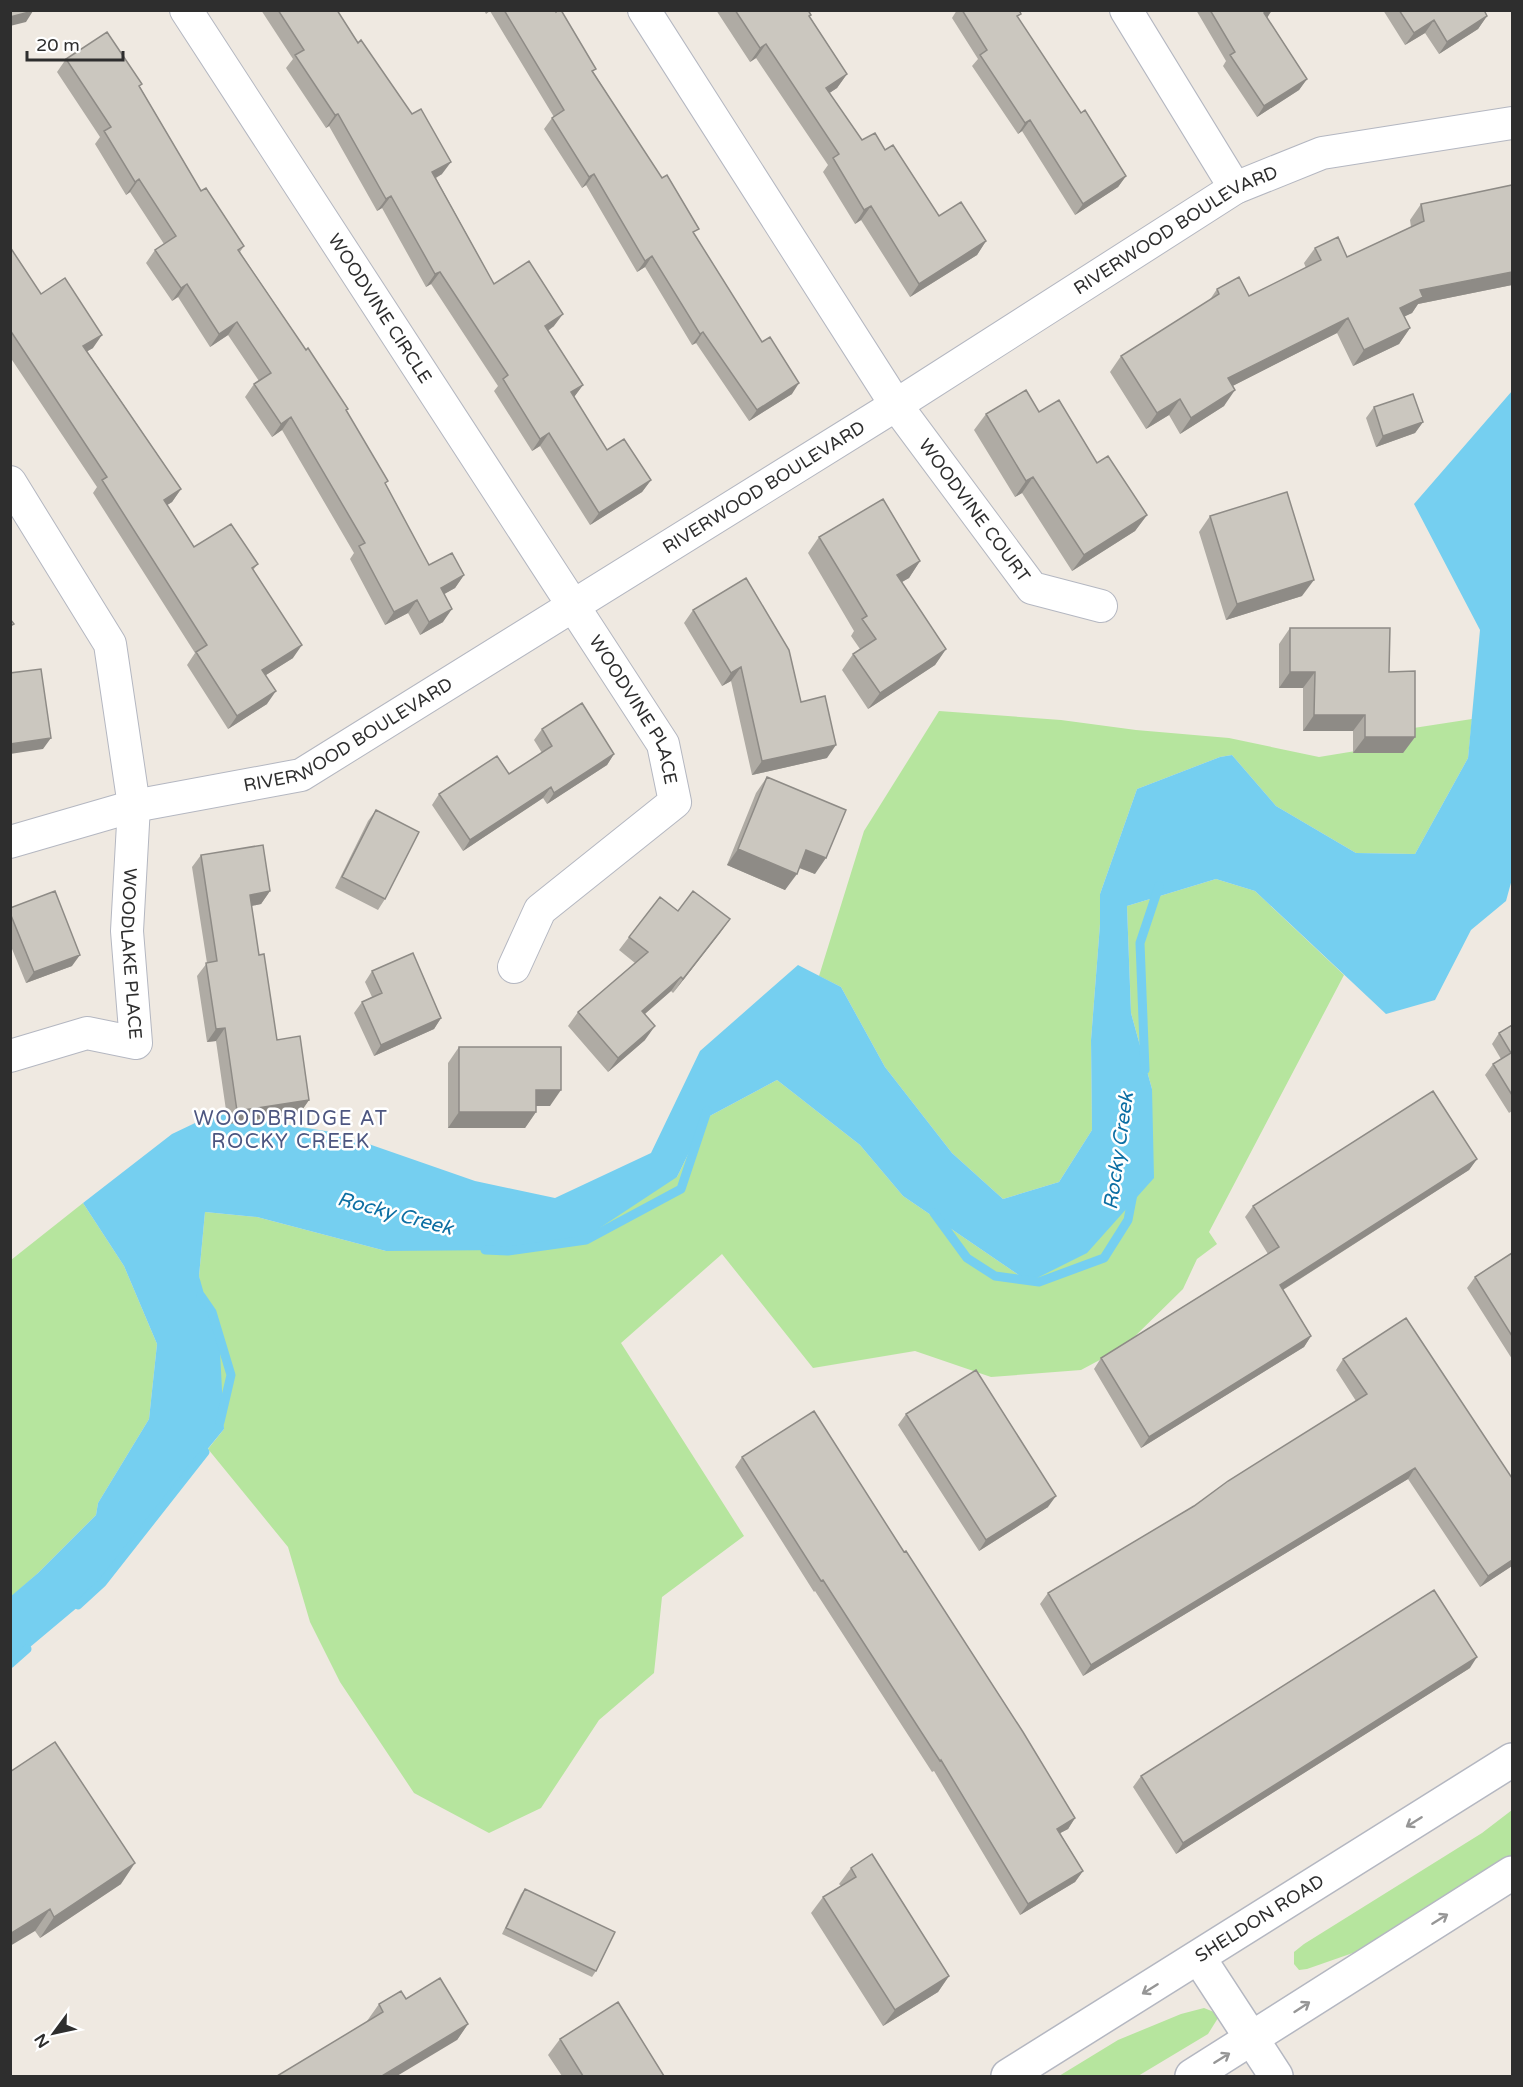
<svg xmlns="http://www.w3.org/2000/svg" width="1523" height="2087" font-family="'Varela Round',sans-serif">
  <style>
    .green { fill: #b6e59e }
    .water { fill: #75cff0 }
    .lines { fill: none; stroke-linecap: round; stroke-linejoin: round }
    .stream { stroke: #75cff0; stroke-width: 9 }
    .street-casing { stroke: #b4b7c1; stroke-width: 34 }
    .secondary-casing { stroke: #b4b7c1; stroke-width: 36 }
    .street { stroke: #fff; stroke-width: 32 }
    .secondary { stroke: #fff; stroke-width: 33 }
    .wall { fill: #afaba4 }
    .shaded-wall { fill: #8e8b86 }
    .building { fill: #cbc7bf; stroke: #8e8b86; stroke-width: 1.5 }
    .oneway { stroke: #969696 }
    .labels { text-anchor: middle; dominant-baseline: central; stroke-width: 5; stroke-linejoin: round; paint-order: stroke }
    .street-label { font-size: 18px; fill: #2e2e2e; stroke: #fff }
    .neighbourhood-label { font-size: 20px; letter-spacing: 1.5px; fill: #4d5680; stroke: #fff }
    .water-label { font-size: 20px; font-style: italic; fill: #0d6fa3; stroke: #fff }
  </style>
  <rect width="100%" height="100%" fill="#efe9e1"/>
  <path class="green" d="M939,711l122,9 75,10 93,8 90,19 61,-10 27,-18 65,-10 -4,39 -53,96 -59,-1 -80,-47 -44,-51 -12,2 -83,32 -37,105v30l-9,116 1,90 -33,52 -56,17 -51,-46 -67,-86 -44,-80 -22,-11 45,-145z
    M1216,879l39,12 89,84 -135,257 8,12 -20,15 -14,30 -59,58 -43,23 -90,7 -76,-26 -102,17 -91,-114 -101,89 123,193 -82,61 -8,76 -55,47 -58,88 -52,25 -75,-40 -74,-111 -30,-60 -22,-75 -80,-98 16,-20 -25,-153 6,-64 52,5 129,34 291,-74 29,-59 71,-38 83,65 43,51 126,86 123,-193 -21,-76 -4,-107z
    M83,1203l41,63 33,78 -8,75 -51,84 -2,12 -58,58 -27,24v-337z
    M1512,1810v52l-142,85 -63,22 -8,1 -5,-6v-12l10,-8 178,-111z
    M1204,2008l10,4 4,6 -10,16 -70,42h-79l59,-36 63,-26z"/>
  <path class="water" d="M1512,391v488l-6,22 -35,29 -36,70 -49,14 -131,-123 -39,-12 -89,27 4,107 21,76 2,89 -67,75 -58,29 -126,-86 -43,-51 -83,-65 -71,38 -29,59 -88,58 -68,15 -135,1 -129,-34 -52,-5 -6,64 21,75 4,78 -145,177 -68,57 -1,-66 28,-24 58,-58 2,-12 51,-84 8,-75 -33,-78 -41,-63 89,-69 44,-21 121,20 138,48 80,17 96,-45 49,-102 98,-86 43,22 44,80 67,86 51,46 56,-17 33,-52 -1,-90 9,-116v-30l37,-105 83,-32 12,-2 44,51 80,47 59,1 53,-96 12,-128 -66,-126z"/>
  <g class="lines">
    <path class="stream" d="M1145,1070l-5,-127 19,-57
      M934,1213l33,45 28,18 44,6 65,-24 24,-38 5,-26
      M485,1250l23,1 78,-11 95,-51 26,-78
      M201,1296l11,16 19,63 -11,47
      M78,1605l24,-22 103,-131
      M10,1664l17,-15"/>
    <defs>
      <g id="street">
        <path id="s1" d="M186,10l477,734 12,58 -135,108 -26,57"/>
        <path id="s2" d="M644,10l252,395 136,183 69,18"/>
        <path d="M1126,10l109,178"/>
        <path id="s3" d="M10,482l100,162 24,162 -7,125 9,112 -49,-10 -77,23"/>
        <path id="s4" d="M10,842l124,-36 167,-31 595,-370 339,-217 87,-35 190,-30"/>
      </g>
      <g id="secondary">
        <path d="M1199,1958l77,118"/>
        <path id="s5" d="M1008,2076l504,-316"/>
        <path d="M1192,2076l320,-203"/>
      </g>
    </defs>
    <use href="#street" class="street-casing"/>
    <use href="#secondary" class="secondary-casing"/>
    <use href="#street" class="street"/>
    <use href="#secondary" class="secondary"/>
  </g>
  <path class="wall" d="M261,10h76l105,164 -6,4 58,106 60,42 -6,5 35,54 -9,12 33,53 44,30 -9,12 -52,33 -50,-79 -8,5 -38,-60 4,-5 -67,-102 -5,3 -44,-79 -5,3 -48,-85 -3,2 -40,-60 7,-9z
    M484,10h71l140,225 97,159 -43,27 -53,-78 -4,2 -47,-78 -8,5 -51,-87 -4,3 -38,-59 8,-11 2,-1 -64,-106 -4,3z
    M716,10h92l2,7 37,57 -10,14 -8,5 33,47 23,10 54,66 47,25 -9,14 -67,42 -49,-77 -6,4 -32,-52 5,-7 -72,-107 -6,4z
    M957,10h62l-1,8 63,95 45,63 -8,11 -43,28 -53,-84 -4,3 -46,-68 6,-7 -26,-41z
    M1196,10h76l-5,7 40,62 -8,11 -42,27 -34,-51 3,-5z
    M1383,10h101l3,6 -9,13 -39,25 -14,-21 -20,12z
    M66,59l74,28 61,104 43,55 -4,6 66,98 42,59 -2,2 83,154 35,10 -9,13 -11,6 -1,28 -23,13 -12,-22 -23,12 -35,-66 4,-6 -72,-123 -10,7 -27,-40 9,-13 5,-3 -31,-46 -18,12 -32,-50 -6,4 -26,-38 9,-13 9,-6 -34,-52 -4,3 -31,-51 5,-7 -43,-65z
    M1512,185v100l-94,19 -6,9 -8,3 6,12 -11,16 -46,22 -16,-33 -105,53 -8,20 -44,28 -11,-19 -23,14 -36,-57 11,-16 88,-55 8,-12 32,7 57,-28 -2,-5 11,-15 32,9 64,-30 -1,-7 11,-16z
    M10,247l31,47 52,54 -6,3 94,138 -9,13 -5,3 27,42 64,17 -5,6 40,88 -27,17 1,29 -39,25 -41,-64 8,-12 -102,-160 4,-6 -87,-130z
    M1374,407l49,15 -8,11 -39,14 -10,-29z
    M1039,412l108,103 -12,16 -63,40 -50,-78 -7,4 -41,-67 12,-16z
    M1210,516l92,80 -76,24 -27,-88z
    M819,537l101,24 -11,17 -8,4 45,67 -11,16 -67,44 -26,-39 11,-16 7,-5 -9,-13 3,-5 -46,-78z
    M693,610l108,92 26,56 -75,17 -21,-94 -9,5 -38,-63z
    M1290,628l99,44 26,65 -12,16h-50v-22h-50v-43h-24v-44z
    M542,729l72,25 -7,11 -60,39 -4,-6 -80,53 -31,-46 7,-11 70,-20 33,-21 -8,-13z
    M767,777l48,97 -16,-6 -14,22 -58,-25 29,-72z
    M376,810l9,89 -7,11 -43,-22 33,-67z
    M201,855l69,36 -9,13 -10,2 8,49 18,85 32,60 -9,13 -72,11 -12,-83 -9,1 -10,-66 10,-13 -15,-96z
    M10,908l62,58 -46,17 -16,-39z
    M678,911l52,8 -57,74 -2,-2 -26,23v26l-37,32 -40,-46 10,-14 57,-49 -16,-13 10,-13z
    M372,971l69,47 -7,11 -60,27 -20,-43 8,-11 10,-5 -7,-15z
    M1512,1025v86l-3,2 -24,-38 8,-11 8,-5 -9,-15 7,-11z
    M459,1047l91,59h-14v6l-11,16h-77v-65z
    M1477,1159l-8,11 -186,120 28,46 -7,11 -163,101 -47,-79 7,-11 167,-104 -23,-37 8,-11z
    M1512,1253v106l-45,-71 8,-11z
    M1343,1359l169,119v88l-32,21 -72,-108 -325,197 -43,-72 8,-11 146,-87 162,-105 -20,-31z
    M906,1414l142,93 -69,44 -81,-126z
    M742,1457l162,95 171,266 -7,11 -8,4 23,38 -8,11 -55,33 -86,-144 -2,1 -117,-181 -1,1 -79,-125z
    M1470,1668l-294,186 -43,-67 8,-11z
    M10,1772l111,112 -81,54 -5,-7z
    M851,1868l98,108 -11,16 -55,34 -72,-113 12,-16 18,-11 -2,-2z
    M525,1889l71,82 -4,6 -90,-43 19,-40z
    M406,1999l62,25 -11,16 -90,-19 12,-17z
    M560,2039l104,37h-102l-14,-21z"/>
  <path class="shaded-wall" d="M1268,10h4l-5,8 -3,-5z
    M33,11l-7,11 -16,4v-9z
    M1487,16l-9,13 -39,25 8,-12z
    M1434,20l-9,13 -20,12 9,-12z
    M766,44l-10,14 -6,4 10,-14z
    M847,74l-10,14 -21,14 10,-14z
    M1307,79l-8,11 -42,27 7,-11z
    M338,114l-9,12 -3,2 9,-13z
    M1030,120l-8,11 -4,3 7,-11z
    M451,162l-9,12 -19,11 9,-13z
    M594,174l-8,11 -4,3 7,-11z
    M1126,176l-8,11 -43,28 8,-11z
    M139,179l-9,13 -4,3 9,-13z
    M391,196l-9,12 -5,3 9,-12z
    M871,206l-10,14 -6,4 9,-14z
    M986,241l-9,14 -67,42 9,-13z
    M652,256l-7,11 -8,5 8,-11z
    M440,272l-9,12 -5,3 9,-13z
    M1512,272v13l-94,19 -6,9 -23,11 11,-16 20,-18z
    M187,284l-9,13 -6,4 9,-13z
    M563,314l-9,12 -18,13 9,-13z
    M1348,318l-11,15 -120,61 11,-16z
    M237,322l-9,13 -18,12 9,-13z
    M1410,328l-11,16 -46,22 11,-16z
    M703,332l-7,11 -4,2 8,-11z
    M102,335l-9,13 -19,11 9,-13z
    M799,383l-7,11 -43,27 8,-11z
    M583,385l-9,12 -3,-5z
    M1235,390l-11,16 -44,28 11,-16z
    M1180,399l-11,16 -23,14 11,-16z
    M291,417l-9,13 -10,7 9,-13z
    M1423,422l-8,11 -39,14 7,-11z
    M549,433l-9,13 -8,5 8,-12z
    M1033,477l-11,16 -7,4 11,-16z
    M651,480l-9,12 -52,33 9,-12z
    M181,489l-9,13 -17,11 9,-13z
    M1147,515l-12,16 -63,40 12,-16z
    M920,561l-11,17 -24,14 12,-17z
    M464,575l-9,13 -23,13 9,-13z
    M1314,580l-12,16 -76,24 11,-16z
    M417,600l-9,13 -23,12 9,-13z
    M452,609l-9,13 -23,13 9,-13z
    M302,645l-9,13 -40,25 9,-13z
    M946,649l-11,16 -67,44 12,-16z
    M741,667l-10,14 -9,5 9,-13z
    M1290,672h25l-12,16h-24z
    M276,691l-9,13 -39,25 9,-13z
    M1314,715h51l-12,16h-50z
    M1365,737h50l-12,16h-50z
    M51,738l-8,11 -33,5v-10z
    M836,745l-9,13 -75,17 10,-14z
    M614,754l-7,11 -60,39 7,-11z
    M551,787l-8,11 -80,53 7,-11z
    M738,849l59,25 -12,16 -58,-25z
    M806,850l20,8 -11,16 -20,-8z
    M270,891l-9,13 -20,4 9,-13z
    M730,919l-10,14 -47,60 10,-14z
    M80,955l-8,11 -46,17 8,-11z
    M681,977l-10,14 -39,34 10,-14z
    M441,1018l-7,11 -60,27 7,-11z
    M655,1026l-10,14 -37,32 10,-14z
    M225,1028l-9,13 -9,1 9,-13z
    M536,1090h25l-11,16h-26z
    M309,1100l-9,13 -72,11 9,-13z
    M459,1112h77l-11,16h-77z
    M1477,1159l-8,11 -196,126 7,-11z
    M1311,1336l-7,11 -163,101 8,-11z
    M1415,1468l-7,11 -325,197 8,-11z
    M1056,1496l-8,11 -69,44 7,-11z
    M1512,1560v6l-32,21 8,-11z
    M1477,1657l-7,11 -294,186 7,-11z
    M1075,1818l-7,11 -19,10 8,-10z
    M135,1863l-14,21 -81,54 14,-21z
    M1083,1871l-8,11 -55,33 8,-11z
    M50,1909l-15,22 -25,15v-12z
    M949,1976l-11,16 -55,34 12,-16z
    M468,2024l-11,16 -60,36h-15z"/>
  <path class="building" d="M10,10h23v1l-23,6z
    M278,10h59l21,33 3,-3 51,74 9,-5 30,53 -19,10 62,112 35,-23 34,53 -18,12 38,59 -12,7 36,58 17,-11 27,41 -52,33 -50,-80 -9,6 -37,-60 5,-4 -68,-103 -5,2 -44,-78 -5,3 -48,-85 -3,1 -40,-60 9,-5z
    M504,10h51l1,2 2,-2h3l35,59 -4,2 70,107 5,-3 32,54 -6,3 69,110 8,-5 29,46 -42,27 -54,-78 -3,2 -48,-78 -7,5 -51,-87 -5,3 -37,-59 12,-8z
    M735,10h73l3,5 -2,1 38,58 -21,14 36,52 13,-7 10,17 8,-5 46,71 22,-14 25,39 -67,43 -48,-78 -7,4 -31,-52 6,-4 -73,-110 -6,4z
    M962,10h57l2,4 -4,2 64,97 4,-3 41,66 -43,28 -53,-84 -5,3 -45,-68 7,-5z
    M1210,10h58l-4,3 43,66 -43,27 -34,-51 5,-3z
    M1399,10h85l3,6 -40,26 -13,-22 -20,13z
    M107,32l35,52 -3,2 62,105 5,-3 38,58 -6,4 68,100 2,-2 40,61 -2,1 42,71 -3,2 44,82 23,-12 12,22 -23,13 11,21 -23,13 -12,-22 -23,12 -35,-66 6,-3 -74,-126 -10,7 -27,-40 17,-11 -34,-51 -18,12 -32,-50 -6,4 -26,-38 21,-14 -37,-57 -4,3 -31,-51 7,-4 -45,-68z
    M1512,185v87l-92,18 3,7 -23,11 10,20 -46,22 -16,-32 -120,60 7,12 -44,28 -11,-19 -23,14 -36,-57 98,-62 -2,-5 22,-12 10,19 72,-36 -6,-12 23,-11 9,20 77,-36 -3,-17z
    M10,247l31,47 24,-16 37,57 -19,11 98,143 -17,11 30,47 37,-23 27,40 -6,4 50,77 -40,25 14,21 -39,25 -41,-64 11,-7 -105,-165 5,-3 -97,-147z
    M1026,390l13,22 20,-12 38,63 11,-7 39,59 -63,40 -51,-78 -7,4 -40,-67z
    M1413,394l10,28 -40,14 -9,-29z
    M1287,492l27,88 -77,24 -27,-88z
    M883,499l37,62 -23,14 49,74 -66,44 -27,-39 23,-15 -14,-20 5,-3 -48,-79z
    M746,578l43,72 12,52 24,-6 11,49 -74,16 -21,-94 -10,6 -38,-63z
    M10,619l4,5 -4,2z
    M1290,628h100l-1,44 26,-1v66h-50v-22h-51l1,-43h-25z
    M41,669l10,69 -41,6v-71z
    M582,703l32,51 -60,39 -3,-6 -81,53 -31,-46 58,-38 12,18 43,-28 -10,-17z
    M767,777l79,33 -20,48 -20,-8 -9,24 -59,-25z
    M376,810l43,22 -34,67 -43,-22z
    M263,845l7,46 -20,4 9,60 5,-1 13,86 23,-4 9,64 -72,11 -12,-83 -9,1 -10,-66 11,-2 -16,-106z
    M55,891l25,64 -46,17 -24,-59v-5z
    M693,891l37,28 -47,60 -2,-2 -39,34 13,15 -37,32 -40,-46 70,-60 -19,-15 31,-40 18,14z
    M413,953l28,65 -60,27 -19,-43 20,-9 -10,-22z
    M1512,1025v70l-19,-31 18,-11 -12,-20z
    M459,1047h102v43h-25v22h-77z
    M1433,1091l44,68 -197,126 31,51 -162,101 -48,-79 178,-111 -26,-41z
    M1512,1253v83l-37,-59z
    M1406,1318l106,160v82l-24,16 -73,-108 -324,197 -43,-72 146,-87 34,-25 139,-87 -24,-35z
    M976,1370l80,126 -70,44 -80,-126z
    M814,1411l90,141 2,-1 117,181 52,86 -18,11 26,42 -55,33 -87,-144 -1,1 -117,-181 -2,1 -79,-124z
    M1434,1590l43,67 -294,186 -42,-67z
    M55,1742l80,121 -81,54 -4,-8 -40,25v-162z
    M872,1854l77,122 -54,34 -72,-113 33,-20 -5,-9z
    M525,1889l90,43 -19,39 -90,-43z
    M440,1978l28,46 -86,52h-105l106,-64 -4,-8 22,-13 5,8z
    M618,2002l46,74h-81l-23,-37z"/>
  <defs><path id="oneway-shaft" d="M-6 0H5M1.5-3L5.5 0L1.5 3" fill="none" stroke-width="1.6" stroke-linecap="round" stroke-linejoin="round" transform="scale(1.5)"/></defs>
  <g class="oneway">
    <use href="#oneway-shaft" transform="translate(1414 1822) rotate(148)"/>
    <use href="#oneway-shaft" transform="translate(1440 1919) rotate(-32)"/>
    <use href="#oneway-shaft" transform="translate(1150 1989) rotate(148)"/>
    <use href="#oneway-shaft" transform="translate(1302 2007) rotate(-33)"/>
    <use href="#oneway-shaft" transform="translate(1222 2058) rotate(-32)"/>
  </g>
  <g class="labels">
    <g class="street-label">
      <text stroke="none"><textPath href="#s4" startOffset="1330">RIVERWOOD BOULEVARD</textPath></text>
      <text stroke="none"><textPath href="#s1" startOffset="356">WOODVINE CIRCLE</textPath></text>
      <text stroke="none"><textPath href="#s4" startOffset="844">RIVERWOOD BOULEVARD</textPath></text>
      <text stroke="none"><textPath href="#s2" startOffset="600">WOODVINE COURT</textPath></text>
      <text stroke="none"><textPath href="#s1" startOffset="832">WOODVINE PLACE</textPath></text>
      <text stroke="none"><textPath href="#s4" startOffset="358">RIVERWOOD BOULEVARD</textPath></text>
      <text stroke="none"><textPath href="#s3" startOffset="502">WOODLAKE PLACE</textPath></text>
      <text stroke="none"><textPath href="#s5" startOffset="297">SHELDON ROAD</textPath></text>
    </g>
    <g class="neighbourhood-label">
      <text x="291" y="1119">WOODBRIDGE AT<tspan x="291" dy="23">ROCKY CREEK</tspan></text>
    </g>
    <g class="water-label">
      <text transform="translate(1119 1151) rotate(-82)">Rocky Creek</text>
      <text transform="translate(395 1214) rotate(15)">Rocky Creek</text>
    </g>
  </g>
  <rect width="1523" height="2087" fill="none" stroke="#2e2e2e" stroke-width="24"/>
  <g transform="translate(54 2033) rotate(237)" stroke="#ffffff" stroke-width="4.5" paint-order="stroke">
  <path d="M0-4.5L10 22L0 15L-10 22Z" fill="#2e2e2e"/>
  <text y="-9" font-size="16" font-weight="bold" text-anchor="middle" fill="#2e2e2e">N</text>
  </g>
  <path d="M27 51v9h96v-9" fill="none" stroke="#2e2e2e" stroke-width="3"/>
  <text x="36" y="51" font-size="18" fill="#2e2e2e" stroke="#ffffff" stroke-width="4.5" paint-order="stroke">20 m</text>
</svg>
